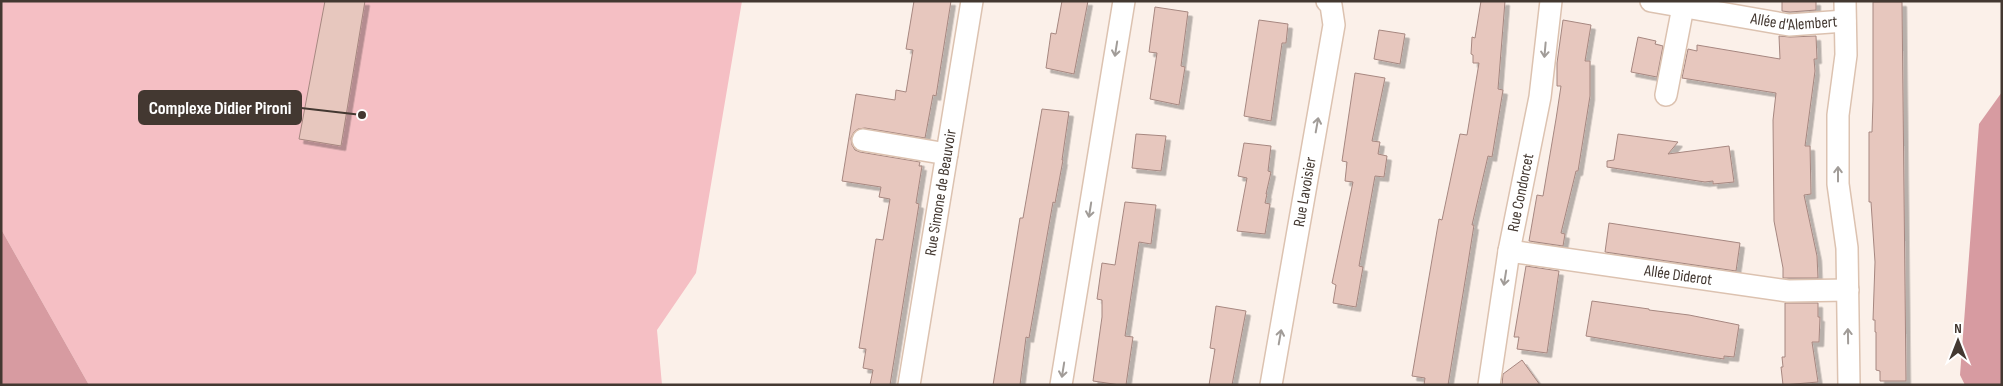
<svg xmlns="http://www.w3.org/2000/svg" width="2003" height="386" font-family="'Sofia Sans Condensed',sans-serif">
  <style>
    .green { fill: #f5bfc4 }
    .forest { fill: #d79ba1 }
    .building { fill: #e7c7be; stroke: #a68780; filter: url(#shadow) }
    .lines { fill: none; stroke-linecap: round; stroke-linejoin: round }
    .street-casing { stroke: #dcc2b0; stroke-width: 24 }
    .street { stroke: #fff; stroke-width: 21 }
    .oneway { stroke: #a19c98 }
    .labels { text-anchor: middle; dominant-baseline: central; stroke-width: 4.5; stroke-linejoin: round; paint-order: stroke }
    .street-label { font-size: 16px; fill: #433831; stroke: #fff }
    .leader { fill: none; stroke: #433831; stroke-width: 2 }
    .callout-dot { fill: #433831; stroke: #fff; stroke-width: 2 }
    .callout { fill: #433831; stroke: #433831; stroke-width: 2 }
    .callout-label { font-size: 18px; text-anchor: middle; font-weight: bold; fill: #fff }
  </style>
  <defs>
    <filter id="shadow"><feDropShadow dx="4.5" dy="4.5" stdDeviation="0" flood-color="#0004"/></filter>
  </defs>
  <rect width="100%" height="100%" fill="#fbf0e9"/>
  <path class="green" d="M1,1h741l-46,272 -39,57 5,55h-573l-88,-156z"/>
  <path class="forest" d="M2002,92v293h-37l-5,-10 19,-251z
    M1,229l88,156h-88z"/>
  <path class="building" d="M325,1h40l-24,145 -42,-7z
    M914,1h37l-15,95 -3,-1 -8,43 -60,-10 -7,1 -4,3 -3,6 1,7 3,5 5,2 60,10 -1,4h3l-6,37 3,1 -29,181h-20l3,-15 -10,-2 3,-19 -7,-1 17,-109 7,1 7,-41 -11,-2 2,-10 -39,-6 14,-87 39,6 1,-10 10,2 7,-42 -7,-1z
    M1062,1h26l-14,73 -28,-6 5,-35 5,1z
    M1481,1h24l-7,88 5,1 -11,67 -4,-1 -16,69h2l-6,38 -20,122h-24l1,-7 -13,-2 27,-157 3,1 18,-86 7,1 12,-72h-6v-8l-2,-1 1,-17 3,1z
    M1782,1h34v9l-26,2 -8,-1z
    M1873,2h29l4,379h-26v-10l-4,-1v-38h-1v-12h-2l2,-58 -4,-60h-2v-70h3l1,-32z
    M1155,7l33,5 -7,54 4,1 -6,38 -29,-6 7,-46 -8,-1z
    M1259,20l29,4 -2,19h-4l-11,78 -27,-5z
    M1563,20l28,5 -6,36h5v35l-12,75h-2l-15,62 4,1 -2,12 -34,-5 8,-46 6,1 13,-77 5,-33h-4v-23z
    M1379,30l26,4 -5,30 -26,-5z
    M1779,36l11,1 26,-1 1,23h-3l1,12 -10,75h5l1,48 -7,1 13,61 1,22h-35v-10l-9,-47 -1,-101 3,-27 -94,-15 6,-29 9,2v-6l83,14z
    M1638,37l18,4 -1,3 8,2 -6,31 -26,-5z
    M1355,73l30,5 -13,63 8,1 -2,12 9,2 -3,21 -9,-1 -16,90 4,1 -7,40 -23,-4 3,-18 -4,-2 21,-101 -8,-1 2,-19 -5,-1z
    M1042,109l27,3 -7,48h1l-8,43 -2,-1 -24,136 -3,-1 -6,48h-27l27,-167h3z
    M1136,134l30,2 -5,35 -29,-3z
    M1618,134l60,8 -10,12 61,-8 5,36 -21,2v-3l-8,1 -98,-15v-6l7,-1z
    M1244,143l27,3 -3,25 3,1 -5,22h1l-2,9 5,1 -5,30 -28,-3 10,-53 -9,-2z
    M1125,202l31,3 -5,39 -12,-2 -14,94 8,1 -7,48h-6l-27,-4 9,-64v-17l-5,-1 5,-36 13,2z
    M1609,223l131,20 -4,28 -131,-19z
    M1526,266l33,5 -12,82 -30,-4 2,-12h-5z
    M1592,301l57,8v1l40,5 50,10 -5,32 -10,-1v3l-20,-3 -118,-20z
    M1785,303h33v14h2l-1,25h-7l6,40 -35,3 -2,-18h2l-1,-10h3z
    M1216,306l30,5 -14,74h-23l6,-36 -5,-1z
    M1522,360l18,25h-38l1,-11z"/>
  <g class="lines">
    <defs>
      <g id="street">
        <path id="s1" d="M1651,1l138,24 56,-4"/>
        <path d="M1845,1l1,54 -8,60v69l9,64 2,137"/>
        <path d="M1666,95l17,-88"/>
        <path d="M863,140l84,14"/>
        <path id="s2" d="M1509,251l279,40 60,-1"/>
        <path id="s3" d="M909,385l63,-384"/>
        <path d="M1061,385l63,-384"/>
        <path id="s4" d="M1271,385l63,-360 -3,-20 -4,-4"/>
        <path id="s5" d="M1489,385l20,-134 31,-154 11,-96"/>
      </g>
    </defs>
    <use href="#street" class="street-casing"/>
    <use href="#street" class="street"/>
  </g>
  <defs><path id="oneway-shaft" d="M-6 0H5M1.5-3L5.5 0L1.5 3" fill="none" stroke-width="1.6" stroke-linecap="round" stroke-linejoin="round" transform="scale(1.25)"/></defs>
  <g class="oneway">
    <use href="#oneway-shaft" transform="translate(1116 49) rotate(99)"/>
    <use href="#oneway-shaft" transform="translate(1545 50) rotate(95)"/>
    <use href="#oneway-shaft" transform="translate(1317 125) rotate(-80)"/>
    <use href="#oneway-shaft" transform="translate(1838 174) rotate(-90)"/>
    <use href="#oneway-shaft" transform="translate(1090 210) rotate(99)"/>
    <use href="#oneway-shaft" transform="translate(1505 278) rotate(99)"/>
    <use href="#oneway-shaft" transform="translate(1848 336) rotate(-91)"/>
    <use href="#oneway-shaft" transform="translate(1280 337) rotate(-80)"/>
    <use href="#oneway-shaft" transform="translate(1063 370) rotate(99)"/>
  </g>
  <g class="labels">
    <g class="street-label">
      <text stroke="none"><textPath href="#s1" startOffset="145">Allée d'Alembert</textPath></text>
      <text stroke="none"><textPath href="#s4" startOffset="196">Rue Lavoisier</textPath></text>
      <text stroke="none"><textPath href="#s3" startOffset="195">Rue Simone de Beauvoir</textPath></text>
      <text stroke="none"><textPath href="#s5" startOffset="195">Rue Condorcet</textPath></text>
      <text stroke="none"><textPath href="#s2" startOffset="171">Allée Diderot</textPath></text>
    </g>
  </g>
  <path class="leader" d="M362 115L301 108"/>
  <circle class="callout-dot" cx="362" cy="115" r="5"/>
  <rect class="callout" x="139" y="91" width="162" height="33" rx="5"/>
  <g class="callout-label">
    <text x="220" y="114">Complexe Didier Pironi</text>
  </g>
  <rect width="2003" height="386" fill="none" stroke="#433831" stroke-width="5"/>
  <g transform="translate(1958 341)" stroke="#ffffff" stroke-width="4" paint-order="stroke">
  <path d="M0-4L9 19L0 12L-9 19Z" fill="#433831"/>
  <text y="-8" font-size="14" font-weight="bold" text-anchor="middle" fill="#433831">N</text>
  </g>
</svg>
